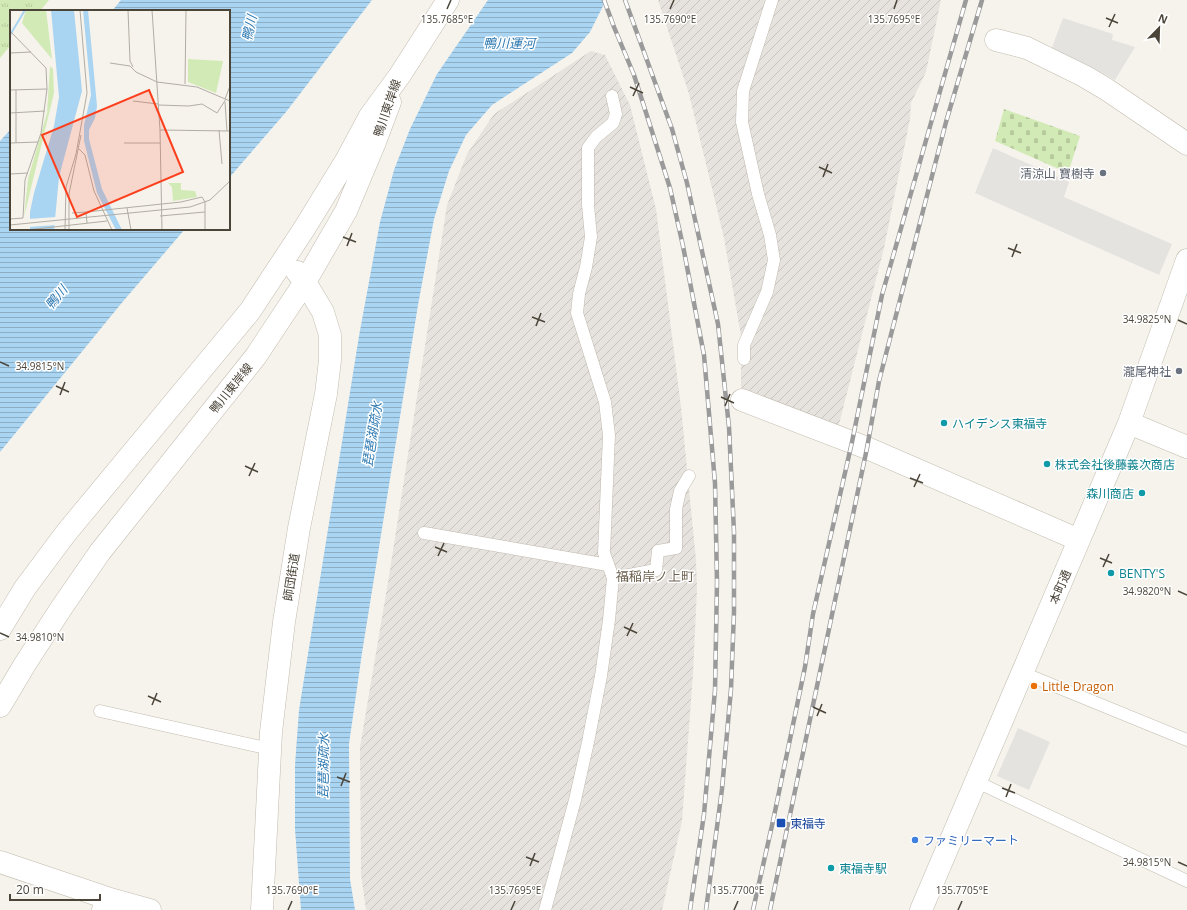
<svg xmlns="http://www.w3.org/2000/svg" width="1187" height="910" font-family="'Open Sans','Noto Sans JP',sans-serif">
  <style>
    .industrial { fill: url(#industrial-furrows) }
    .cemetery { fill: url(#cemetery-stones) }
    .park { fill: url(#park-tufts) }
    .parking { fill: #e5e3e0 }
    .water { fill: url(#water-rules) }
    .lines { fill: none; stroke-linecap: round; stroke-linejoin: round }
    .service-casing { stroke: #c2bbae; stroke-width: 13 }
    .minor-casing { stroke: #c2bbae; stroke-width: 23 }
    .tertiary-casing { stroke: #c2bbae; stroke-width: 23 }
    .service { stroke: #fff; stroke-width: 12 }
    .minor { stroke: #fff; stroke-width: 22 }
    .tertiary { stroke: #fff; stroke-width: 22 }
    .rail-casing { stroke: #9a9a9a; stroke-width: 4.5 }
    .rail { stroke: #fff; stroke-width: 3; stroke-dasharray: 9; stroke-linecap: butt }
    .ticks { fill: none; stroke: #4b4439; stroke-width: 1.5 }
    .worship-dot { fill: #6b7280; stroke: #fff; stroke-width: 1.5 }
    .culture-dot { fill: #0f9aa8; stroke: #fff; stroke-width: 1.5 }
    .food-dot { fill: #e8710a; stroke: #fff; stroke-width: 1.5 }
    .transit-dot { fill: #1a4fb4; stroke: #fff; stroke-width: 1.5 }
    .shop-dot { fill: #3f7fe0; stroke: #fff; stroke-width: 1.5 }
    .labels { text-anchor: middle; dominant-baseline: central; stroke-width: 3; stroke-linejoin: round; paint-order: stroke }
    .street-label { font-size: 12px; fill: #4b4439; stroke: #fff }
    .worship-label { font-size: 12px; fill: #5b616d; stroke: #fff; text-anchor: end }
    .culture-label { font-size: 12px; fill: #0d838f; stroke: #fff; text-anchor: start }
    .food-label { font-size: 12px; fill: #c56008; stroke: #fff; text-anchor: start }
    .transit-label { font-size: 12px; fill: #164399; stroke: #fff; text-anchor: start }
    .shop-label { font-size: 12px; fill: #366cbe; stroke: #fff; text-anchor: start }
    .water-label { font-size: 13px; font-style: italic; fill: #2e7ab2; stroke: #fff }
    .neighbourhood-label { font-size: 13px; fill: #6e6250; stroke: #fff }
    .inset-river { fill: none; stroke: #a9d4f2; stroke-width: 2 }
    .inset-road { fill: none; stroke: #b2ada4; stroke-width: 1 }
    .view { fill: #fc3f1d; fill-opacity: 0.15; stroke: #fc3f1d; stroke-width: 2 }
    .inset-edge { fill: none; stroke: #4b4439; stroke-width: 2 }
    .ticks-label { font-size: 10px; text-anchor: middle; fill: #4b4439; stroke: #fff; stroke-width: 3; stroke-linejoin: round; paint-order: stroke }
  </style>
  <defs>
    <pattern id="industrial-furrows" width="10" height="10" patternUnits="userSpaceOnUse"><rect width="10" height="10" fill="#e6e2dd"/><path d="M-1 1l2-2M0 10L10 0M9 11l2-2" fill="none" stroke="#c7c3be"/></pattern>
    <pattern id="cemetery-stones" width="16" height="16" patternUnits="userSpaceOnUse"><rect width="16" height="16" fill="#d2eab5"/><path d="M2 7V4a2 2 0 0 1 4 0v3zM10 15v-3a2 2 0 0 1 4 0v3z" fill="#b6ca9c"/></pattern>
    <pattern id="park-tufts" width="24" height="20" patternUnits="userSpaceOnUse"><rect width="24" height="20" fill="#d2eab5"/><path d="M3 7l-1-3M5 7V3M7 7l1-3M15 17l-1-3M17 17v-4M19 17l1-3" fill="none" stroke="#b6ca9c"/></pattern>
    <pattern id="water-rules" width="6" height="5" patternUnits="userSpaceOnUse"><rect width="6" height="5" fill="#a9d4f2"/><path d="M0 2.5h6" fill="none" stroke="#8caec5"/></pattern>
  </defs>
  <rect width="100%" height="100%" fill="#f6f3ec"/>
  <path class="industrial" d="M658,0h283l-15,72 -15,31 -1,16 -26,129 -47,184 -96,-44v-52l-17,-98 -35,-144z
    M591,51l14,4 25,50 26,104 25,198 15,153 1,29 -4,85 -11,147 -20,89h-296l-5,-35 -1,-128 29,-171 58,-371 20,-51 27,-40z"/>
  <path class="cemetery" d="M1004,109l76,27 -12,37 -73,-32z"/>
  <path class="park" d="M0,0h49l-9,11h-29v34l-11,13z"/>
  <path class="parking" d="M1063,18l50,16 -1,6 23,7 -20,33 -20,-11 -44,-19z
    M993,148l76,34 -5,15 108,47 -13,31 -184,-82z
    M1018,728l32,14 -21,48 -32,-14z"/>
  <path class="water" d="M121,0h251l-86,112 -57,66v-167h-117z
    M488,0h118l-16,32 -18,21 -80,52 -26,30 -17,36 -15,48 -16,86 -56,348 -13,91 1,135 5,31h-54l-6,-81v-64l4,-55 60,-374 21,-114 14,-52 16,-41 27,-55z
    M11,129v100h174l-65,76 -120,147v-311z"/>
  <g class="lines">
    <defs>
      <path id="service" d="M744,359v-14l23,-53 7,-32 -4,-25 -12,-41 -16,-72 1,-31 29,-91
        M424,533l184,32
        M613,578l43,-8 2,-19 18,-3v-39l4,-18 9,-15
        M1023,673l164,67
        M100,711l170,38
        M977,782l210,99
        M545,910l30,-110 13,-58 13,-66 8,-56 4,-42 -9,-25 5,-118 -4,-33 -28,-89 2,-19 7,-27 5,-30 -3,-32v-57l8,-11 17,-14 3,-9 -4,-18"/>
      <path id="minor" d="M996,40l31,8 57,28 22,13 81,55
        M742,400l125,48 212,92
        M1129,423l58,24
        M0,862l107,36
        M103,910l4,-12 43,12
        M921,910l208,-487 58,-163"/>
      <path id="tertiary" d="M0,629l25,-41 41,-55 184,-222 54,-82 43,-70 23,-43 30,-41 48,-75
        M0,706l25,-42 37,-57 38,-55 156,-196 49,-74 41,-71 29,-69 15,-40
        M262,910l9,-178 13,-110 15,-94 27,-134 4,-34v-25l-7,-23 -18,-30 -8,-10"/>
    </defs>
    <use href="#service" class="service-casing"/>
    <use href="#minor" class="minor-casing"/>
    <use href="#tertiary" class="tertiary-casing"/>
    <use href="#service" class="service"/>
    <use href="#minor" class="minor"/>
    <use href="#tertiary" class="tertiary"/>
    <defs>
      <path id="rail" d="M604,0l10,27 20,48 36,113 13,58 21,109 11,128 2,99 -2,108 -11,124 -14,96
        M625,0l47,129 15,54 31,141 11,103 5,105v80l-3,77 -9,100 -16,121
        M753,910l20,-89 32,-154 8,-53 39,-172 30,-147 84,-295
        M770,910l97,-462 12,-67 67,-259 36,-122"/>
    </defs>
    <use href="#rail" class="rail-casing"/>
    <use href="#rail" class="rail"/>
  </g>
  <path class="ticks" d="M447,9l4,-9M670,9l4,-9M894,9l3,-9M1106,18l12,5M1109,27l6,-13M630,87l13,6M633,96l6,-13M819,167l13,6M823,177l5,-13M343,237l13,5M347,246l5,-13M1008,248l13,5M1012,257l5,-13M532,317l13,5M1178,320l9,4M536,326l5,-13M0,362l9,4M56,386l13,6M60,395l5,-13M721,397l13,6M725,406l5,-12M245,466l13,6M249,476l6,-13M910,478l13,5M914,487l6,-13M435,547l12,5M438,556l6,-13M1100,558l12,5M1103,567l6,-13M1178,591l9,4M624,627l13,6M0,633l9,4M627,636l6,-13M148,696l13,6M152,705l5,-12M813,707l13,6M817,716l5,-12M337,777l13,5M341,786l5,-13M1002,788l13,5M1006,797l5,-13M526,857l13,5M1178,862l9,4M530,866l5,-13M288,910l4,-9M511,910l4,-9M734,910l4,-9M958,910l4,-9"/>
  <g class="worship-dot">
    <circle cx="1103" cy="173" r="4"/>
    <circle cx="1179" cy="371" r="4"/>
  </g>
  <g class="culture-dot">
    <circle cx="944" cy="423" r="4"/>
    <circle cx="1047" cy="464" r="4"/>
    <circle cx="1142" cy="493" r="4"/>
    <circle cx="1111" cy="573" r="4"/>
    <circle cx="831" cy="868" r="4"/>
  </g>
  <circle class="food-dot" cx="1034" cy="686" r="4"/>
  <rect class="transit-dot" x="776" y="818" width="10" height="10" rx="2"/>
  <circle class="shop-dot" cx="915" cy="840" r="4"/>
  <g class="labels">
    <g class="street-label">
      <text transform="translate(387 108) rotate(-71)">鴨川東岸線</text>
      <text transform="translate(231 388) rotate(-51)">鴨川東岸線</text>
      <text transform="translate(291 577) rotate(-81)">師団街道</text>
      <text transform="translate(1060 587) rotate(-67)">本町通</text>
    </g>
    <g class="worship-label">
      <text x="1095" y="173">清涼山 寶樹寺</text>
      <text x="1171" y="371">瀧尾神社</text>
    </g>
    <g class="culture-label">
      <text x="952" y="423">ハイデンス東福寺</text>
      <text x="1055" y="464">株式会社後藤義次商店</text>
      <text x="1134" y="493" text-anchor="end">森川商店</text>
      <text x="1119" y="573">BENTY'S</text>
      <text x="839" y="868">東福寺駅</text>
    </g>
    <g class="food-label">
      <text x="1042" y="686">Little Dragon</text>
    </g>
    <g class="transit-label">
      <text x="790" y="823">東福寺</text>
    </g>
    <g class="shop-label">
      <text x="923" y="840">ファミリーマート</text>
    </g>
    <g class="water-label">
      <text transform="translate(249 28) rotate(-77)">鴨川</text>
      <text x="509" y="43">鴨川運河</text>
      <text transform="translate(56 297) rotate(-50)">鴨川</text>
      <text transform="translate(372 434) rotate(-81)">琵琶湖疏水</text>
      <text transform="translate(323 766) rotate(-89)">琵琶湖疏水</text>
    </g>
    <g class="neighbourhood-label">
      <text x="655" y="576">福稲岸ノ上町</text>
    </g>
  </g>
  <g transform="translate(10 10)">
    <rect width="220" height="220" fill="#f6f3ec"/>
    <path d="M178,49l35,2 -7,32 -28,-11z" fill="#d2eab5"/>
    <path d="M158,173h13v7l14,1 2,6 -24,4 -1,-14z" fill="#d2eab5"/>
    <path d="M16,0h20l6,49 -30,-36zM40,56l3,3 1,24 -30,124 4,-38 19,-66z" fill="#d2eab5"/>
    <path d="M41,0h23l8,81 -23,86 -5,53h-24v-18l4,-19 20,-67 5,-29zM73,0h5l9,96 -2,12 -6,12v9l13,50 20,41h-6l-19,-37 -13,-52v-16l7,-30z" fill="#a9d4f2"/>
    <path d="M46,207v8l-28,2v-8z" fill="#f6f3ec"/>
    <path class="inset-river" d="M0,25l15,-25"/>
    <path class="inset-road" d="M118,0l2,51 3,6M142,0l8,120 2,100M0,21l36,37 1,21 -6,44 -16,47 -2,38 -13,1M0,43l21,-1M100,53l20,3 6,6 21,10 40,5 33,14M175,74l1,-74M0,80l37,-1M6,80v53M215,89l5,-13M123,91l25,3M215,92l2,29M148,95l31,1 13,-2 15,9 9,-14M0,103l35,-2M150,120l70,1M209,120l3,34M0,133l28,-1M114,133h36M69,139l6,6 9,36 18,39M0,164l18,-1M117,198l4,22M62,203l14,-1M150,206l45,-4M77,213l-1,-11 95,-10 21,-5 3,5v28M0,215l180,-18 20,-7 20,-19M17,220l80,-9M55,220l1,-43 10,-33 11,-61 -7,-83M59,220v-36l12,-59"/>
    <path class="view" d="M139,80l34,82 -106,45 -35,-82z"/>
    <rect width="220" height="220" class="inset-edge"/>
  </g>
  <g class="ticks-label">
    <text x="447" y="23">135.7685°E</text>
    <text x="670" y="23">135.7690°E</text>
    <text x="894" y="23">135.7695°E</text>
    <text x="1147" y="323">34.9825°N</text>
    <text x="40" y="370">34.9815°N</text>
    <text x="1147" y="595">34.9820°N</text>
    <text x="40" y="641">34.9810°N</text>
    <text x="1147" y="866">34.9815°N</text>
    <text x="292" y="894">135.7690°E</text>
    <text x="515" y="894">135.7695°E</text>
    <text x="738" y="894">135.7700°E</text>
    <text x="962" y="894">135.7705°E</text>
  </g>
  <g transform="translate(1159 28) rotate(23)" stroke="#ffffff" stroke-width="3" paint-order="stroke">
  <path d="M0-3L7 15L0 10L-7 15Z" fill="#4b4439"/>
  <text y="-6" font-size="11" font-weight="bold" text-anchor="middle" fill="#4b4439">N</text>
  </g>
  <path d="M10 894v6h90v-6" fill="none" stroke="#4b4439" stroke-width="2"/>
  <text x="16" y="894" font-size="12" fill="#4b4439" stroke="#ffffff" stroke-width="3" paint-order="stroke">20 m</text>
</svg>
